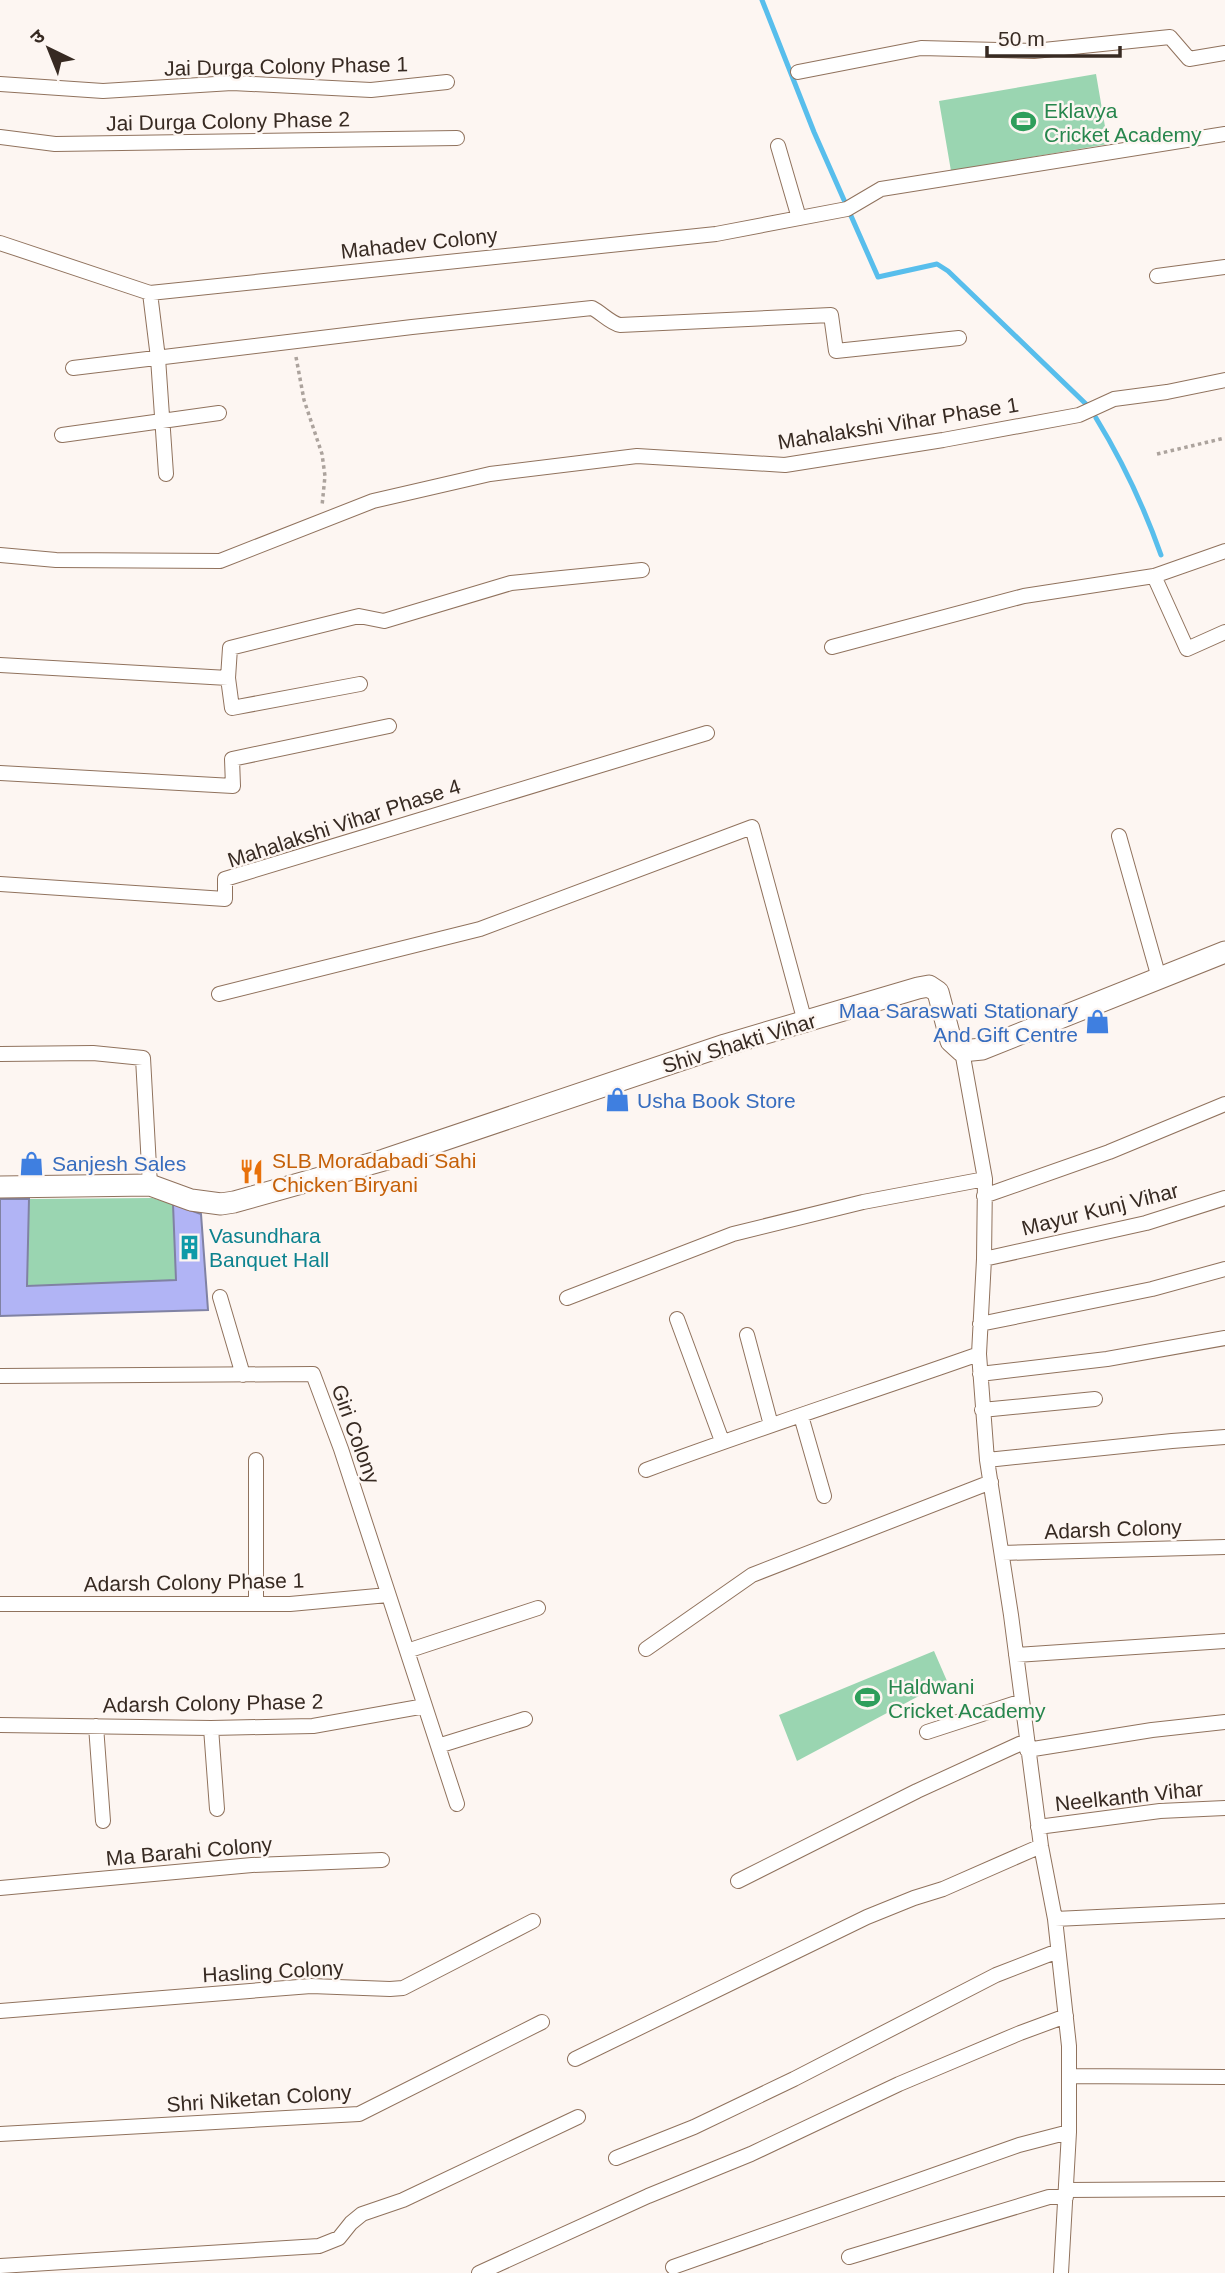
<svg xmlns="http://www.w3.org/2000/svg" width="1225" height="2273" font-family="Helvetica,'Noto Sans Devanagari',sans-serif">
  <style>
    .green { fill: #9ad5b1 }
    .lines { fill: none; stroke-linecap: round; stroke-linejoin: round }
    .stream { stroke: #58beec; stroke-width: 5 }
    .building { fill: #b1b4f5; stroke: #8082a3; stroke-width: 2 }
    .street-casing { stroke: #90725d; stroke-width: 16 }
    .secondary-casing { stroke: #90725d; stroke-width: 23 }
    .path { stroke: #aca39d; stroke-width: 3.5; stroke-dasharray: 3.5 3.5; stroke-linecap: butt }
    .street { stroke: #fff; stroke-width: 14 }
    .secondary { stroke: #fff; stroke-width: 21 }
    .labels { text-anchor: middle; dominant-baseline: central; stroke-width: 5; stroke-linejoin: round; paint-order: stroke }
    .street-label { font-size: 21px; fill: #372a22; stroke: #fdf6f2 }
    .leisure-label { font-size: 21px; fill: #27864d; stroke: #fdf6f2; text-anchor: start }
    .shop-label { font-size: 21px; fill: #366cbe; stroke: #fdf6f2; text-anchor: start }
    .food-label { font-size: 21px; fill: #c56008; stroke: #fdf6f2; text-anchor: start }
    .culture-label { font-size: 21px; fill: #0d838f; stroke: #fdf6f2; text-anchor: start }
  </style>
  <rect width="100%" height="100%" fill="#fdf6f2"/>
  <path class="green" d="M1096,74l12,70 -157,27 -12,-70z
    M152,1198l21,6 3,76 -149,6 2,-87z
    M934,1651l13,30 -150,80 -18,-46z"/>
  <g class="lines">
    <path class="stream" d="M762,0l52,132 64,145 59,-13 11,7 139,134
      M1096,418c27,44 48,89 65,137"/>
  </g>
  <path class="building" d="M0,1199h29l-2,87 149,-6 -3,-76 28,10 7,96 -208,6z"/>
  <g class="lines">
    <defs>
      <path id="street" d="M798,72l123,-24 113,3 136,-14 19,22 36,-6
        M0,84l103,7 129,-8 139,7 76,-8
        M0,137l55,7 402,-6
        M778,146l21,72
        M0,243l150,50 566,-59 131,-25 34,-20 344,-55
        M1157,276l68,-9
        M150,293l8,65 8,116
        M73,368l339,-41 180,-19c10,5 18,15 28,17l211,-10 5,36 123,-13
        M62,435l157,-22
        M0,555l56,5 164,1 153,-60 117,-27 147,-18 148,9 158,-25 136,-25 35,-16 53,-7 58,-12
        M1154,576l33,73 38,-17
        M832,647l192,-51 130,-20 71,-25
        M0,665l228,13
        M360,684l-128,24 -4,-30 2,-30 129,-32 25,5 127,-38 131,-13
        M0,773l233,13 -1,-27 157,-33
        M1119,836l40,142
        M0,884l225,15v-20l482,-146
        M219,994l261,-65 272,-102 53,195
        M962,1051l23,128 -1,80 -5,95 8,106 24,155 30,231 14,73 14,127v86l-8,141
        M0,1054l93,-1 50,5 7,127
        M984,1196l125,-44 116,-48
        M984,1259l162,-36 79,-25
        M220,1297l23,78
        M567,1298l166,-64 130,-32 122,-23
        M677,1319l45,122
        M980,1324l172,-35 73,-20
        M747,1335l24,90
        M980,1374l127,-15 118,-21
        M0,1376l313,-2 28,75 116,355
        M982,1410l113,-11
        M801,1416l23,80
        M987,1460l185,-19 53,-4
        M646,1470c110,-41 222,-77 333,-116
        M1002,1553l223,-6
        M0,1604h290l98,-9
        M256,1604v-144
        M646,1649l106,-74 239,-93
        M407,1651l131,-43
        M1016,1655l209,-14
        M0,1725l211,3 102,-2 112,-20
        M96,1726l7,95
        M211,1728l6,81
        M927,1732l95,-31
        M438,1746l87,-27
        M1027,1750l125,-20 73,-8
        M1038,1827l122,-16 65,-3
        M738,1881l179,-90 109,-50
        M0,1888l252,-23 130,-5
        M1055,1919l170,-8
        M0,2011l311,-25 79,3 13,-1 130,-67
        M575,2059l292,-142 47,-19 29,-9 98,-43
        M1070,2076l155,1
        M0,2134l359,-20 183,-92
        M616,2158l78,-31 100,-48 202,-104 62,-24
        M1067,2190l158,-1
        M849,2257l200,-60h17
        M0,2266l319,-20 20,-8 12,-15 11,-9 41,-14 175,-83
        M673,2267l346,-122 50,-13
        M479,2273l169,-77 103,-42 148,-70 121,-51 46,-17"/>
      <path id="secondary" d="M0,1187l150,-2 41,15 30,4 13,-2 150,-42 341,-115 193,-57 11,-2 9,6 13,49 11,10 20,-2 243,-97"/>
    </defs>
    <use href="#street" class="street-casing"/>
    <use href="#secondary" class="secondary-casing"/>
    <path class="path" d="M296,357l8,43 18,54 3,22 -3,30
      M1157,454l68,-16"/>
    <use href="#street" class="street"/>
    <use href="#secondary" class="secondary"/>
  </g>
  <defs>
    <symbol id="stadium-bare" viewBox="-9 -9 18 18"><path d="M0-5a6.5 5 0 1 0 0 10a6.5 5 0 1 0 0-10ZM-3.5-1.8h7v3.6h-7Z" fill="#2e9e5b" stroke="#fdf6f2" stroke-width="2.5" paint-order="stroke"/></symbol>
    <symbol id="shop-bare" viewBox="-9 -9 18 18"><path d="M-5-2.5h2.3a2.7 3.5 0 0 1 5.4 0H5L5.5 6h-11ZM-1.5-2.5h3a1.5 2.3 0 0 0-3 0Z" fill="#3f7fe0" stroke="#fdf6f2" stroke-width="2.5" paint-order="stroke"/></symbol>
    <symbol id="restaurant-bare" viewBox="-9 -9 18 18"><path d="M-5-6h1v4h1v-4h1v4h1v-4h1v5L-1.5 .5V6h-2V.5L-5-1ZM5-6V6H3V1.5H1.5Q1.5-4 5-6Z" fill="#e8710a" stroke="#fdf6f2" stroke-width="2.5" paint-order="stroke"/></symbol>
    <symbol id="building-bare" viewBox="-9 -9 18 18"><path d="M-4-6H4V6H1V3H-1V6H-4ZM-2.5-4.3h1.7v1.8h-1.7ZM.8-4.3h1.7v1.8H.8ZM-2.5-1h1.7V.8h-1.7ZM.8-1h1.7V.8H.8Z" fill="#0f9aa8" stroke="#fdf6f2" stroke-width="2.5" paint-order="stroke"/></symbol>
  </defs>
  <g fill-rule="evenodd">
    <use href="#stadium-bare" x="1006" y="104" width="35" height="35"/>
    <use href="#shop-bare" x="1080" y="1004" width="35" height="35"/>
    <use href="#shop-bare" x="600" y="1082" width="35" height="35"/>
    <use href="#shop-bare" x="14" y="1146" width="35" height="35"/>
    <use href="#restaurant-bare" x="234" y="1154" width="35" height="35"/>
    <use href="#building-bare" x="172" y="1230" width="35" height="35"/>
    <use href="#stadium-bare" x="850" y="1680" width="35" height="35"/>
  </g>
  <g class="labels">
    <g class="street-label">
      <text transform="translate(286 66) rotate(-1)">Jai Durga Colony Phase 1</text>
      <text transform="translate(228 121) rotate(-1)">Jai Durga Colony Phase 2</text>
      <text transform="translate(419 243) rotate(-6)">Mahadev Colony</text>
      <text transform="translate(898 423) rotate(-9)">Mahalakshi Vihar Phase 1</text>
      <text transform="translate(344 823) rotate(-18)">Mahalakshi Vihar Phase 4</text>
      <text transform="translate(739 1043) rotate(-17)">Shiv Shakti Vihar</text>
      <text transform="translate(1100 1209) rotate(-14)">Mayur Kunj Vihar</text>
      <text transform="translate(356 1434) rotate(70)">Giri Colony</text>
      <text transform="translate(1113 1529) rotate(-2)">Adarsh Colony</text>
      <text transform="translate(194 1582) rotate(-1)">Adarsh Colony Phase 1</text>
      <text transform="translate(213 1703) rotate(-1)">Adarsh Colony Phase 2</text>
      <text transform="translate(1129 1796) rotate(-6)">Neelkanth Vihar</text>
      <text transform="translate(189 1851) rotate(-5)">Ma Barahi Colony</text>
      <text transform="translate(273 1971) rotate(-3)">Hasling Colony</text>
      <text transform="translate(259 2098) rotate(-4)">Shri Niketan Colony</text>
    </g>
    <g class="leisure-label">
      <text x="1044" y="110">Eklavya<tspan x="1044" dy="24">Cricket Academy</tspan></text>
      <text x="888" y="1686">Haldwani<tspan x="888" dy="24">Cricket Academy</tspan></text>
    </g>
    <g class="shop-label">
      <text x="1078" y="1010" text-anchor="end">Maa Saraswati Stationary<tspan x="1078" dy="24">And Gift Centre</tspan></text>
      <text x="637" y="1100">Usha Book Store</text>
      <text x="52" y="1163">Sanjesh Sales</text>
    </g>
    <g class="food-label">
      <text x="272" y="1160">SLB Moradabadi Sahi<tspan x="272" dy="24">Chicken Biryani</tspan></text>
    </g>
    <g class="culture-label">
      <text x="209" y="1235">Vasundhara<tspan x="209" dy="24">Banquet Hall</tspan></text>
    </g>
  </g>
  <g transform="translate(49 49) rotate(317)" stroke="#fdf6f2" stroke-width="5" paint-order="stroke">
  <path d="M0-5L12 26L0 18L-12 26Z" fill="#372a22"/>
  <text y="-10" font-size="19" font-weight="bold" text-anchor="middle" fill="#372a22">उ</text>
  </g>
  <path d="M987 46v10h133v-10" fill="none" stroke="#372a22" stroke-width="3.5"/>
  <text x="998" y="46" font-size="21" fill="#372a22" stroke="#fdf6f2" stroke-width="5" paint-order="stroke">50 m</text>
</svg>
